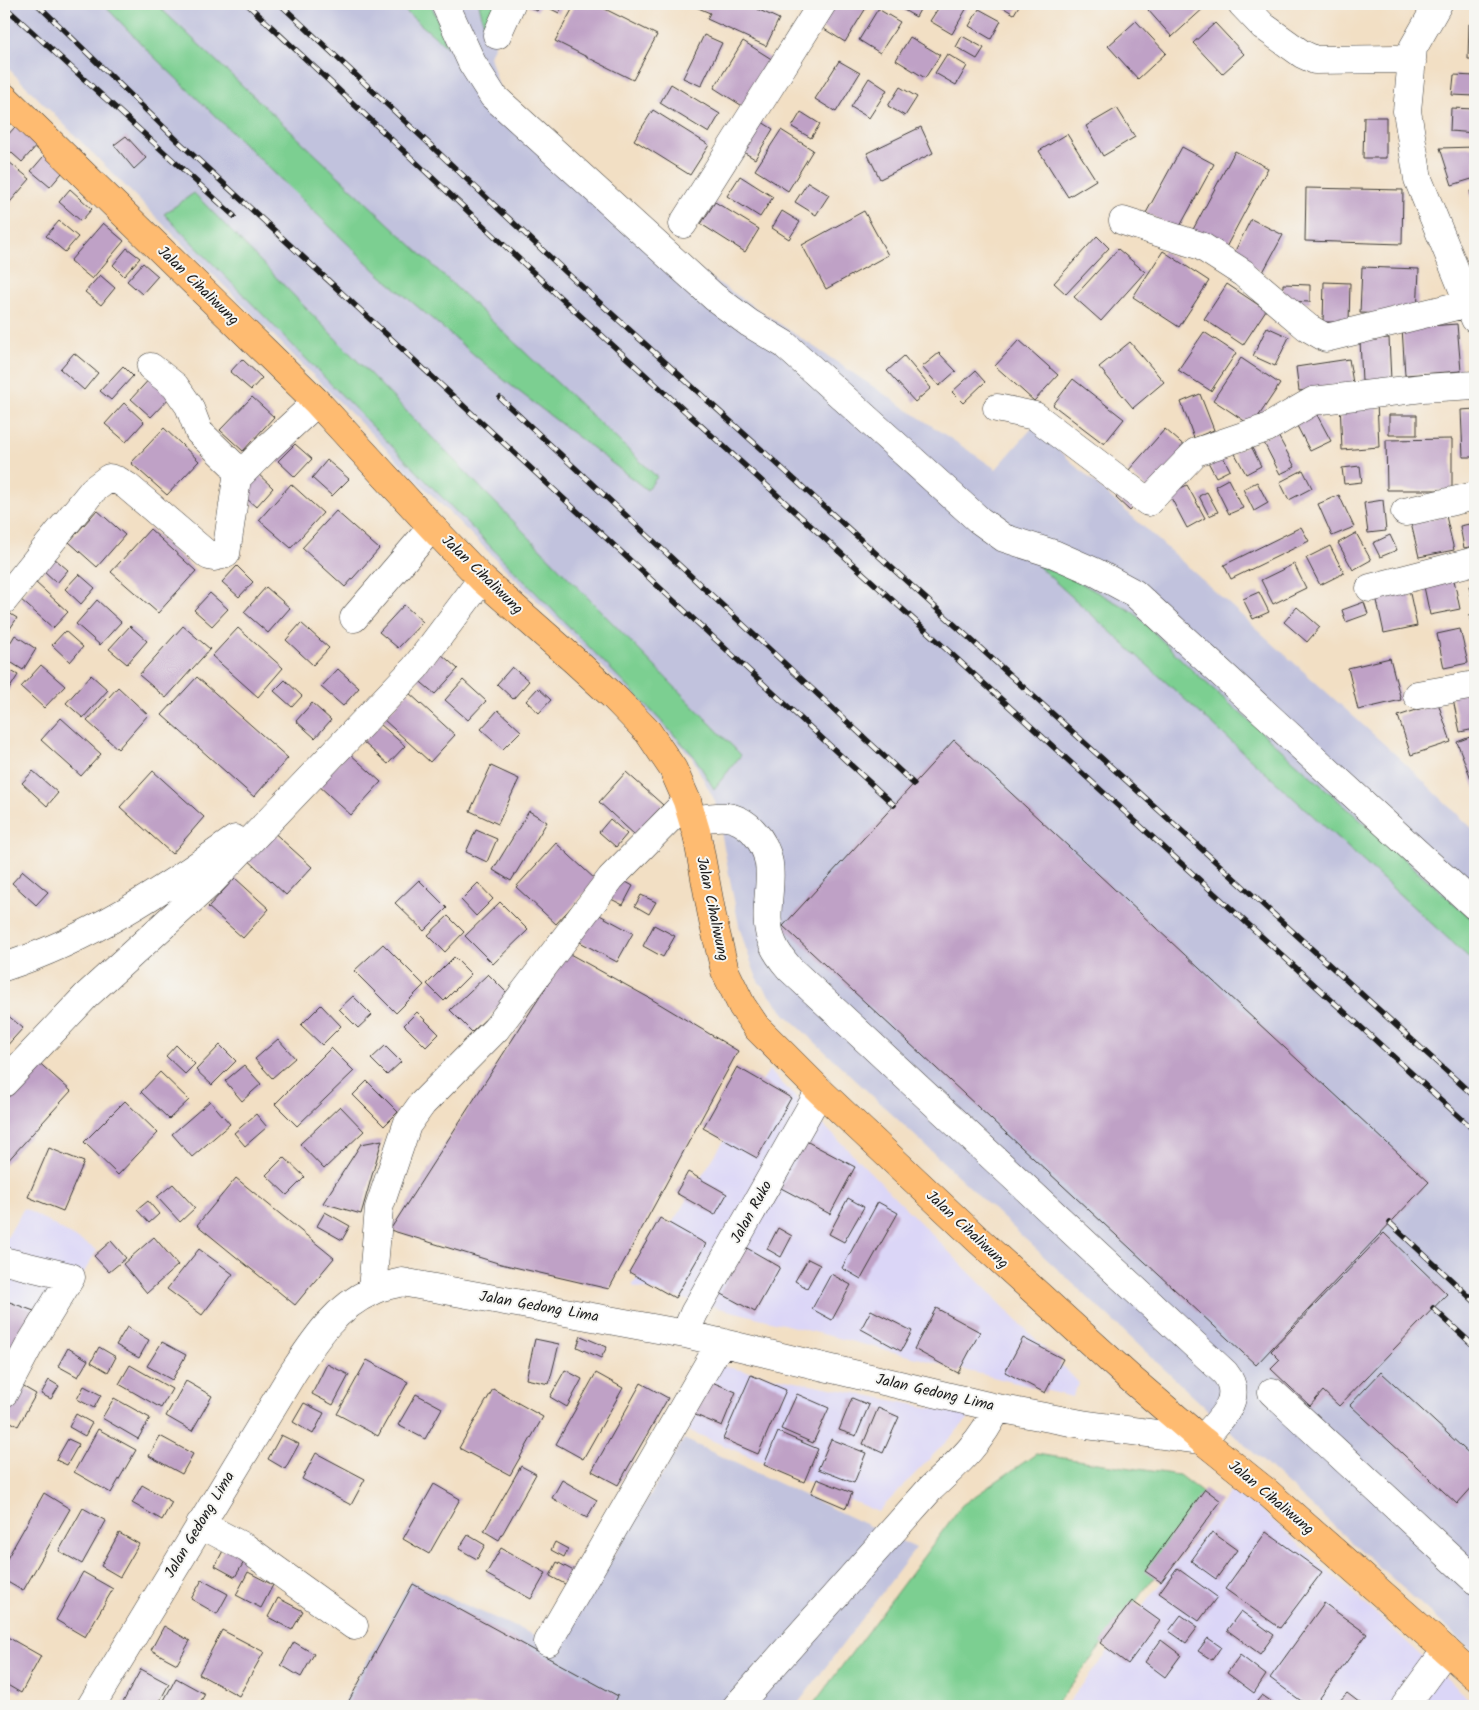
<svg xmlns="http://www.w3.org/2000/svg" width="1479" height="1710" font-family="Kalam,sans-serif">
  <style>
    .built { fill: #dbd6f7 }
    .industrial { fill: #c1c2dd }
    .green { fill: #7ccf91; stroke: #4c7656 }
    .building { fill: #bfa1c6 }
    .lines { fill: none; stroke-linecap: round; stroke-linejoin: round }
    .minor-casing { stroke: #3c3935; stroke-width: 29 }
    .highway-casing { stroke: #3c3935; stroke-width: 29 }
    .minor { stroke: #fff; stroke-width: 28 }
    .highway { stroke: #febb71; stroke-width: 28 }
    .rail-casing { stroke: #1c1c1c; stroke-width: 5.5 }
    .rail { stroke: #f6f6f2; stroke-width: 4; stroke-dasharray: 11; stroke-linecap: butt }
    .labels { text-anchor: middle; dominant-baseline: central; stroke-width: 4; stroke-linejoin: round; paint-order: stroke }
    .street-label { font-size: 15px; fill: #1c1c1c; stroke: #f6f6f2 }
  </style>
  <rect width="100%" height="100%" fill="#f6f6f2"/>
  <filter id="ink" filterUnits="userSpaceOnUse"><feTurbulence type="fractalNoise" baseFrequency=".02" numOctaves="2"/><feDisplacementMap in="SourceGraphic" scale="10" xChannelSelector="R" yChannelSelector="G"/><feConvolveMatrix kernelMatrix="1 2 1 2 8 2 1 2 1" color-interpolation-filters="sRGB"/></filter>
  <filter id="wash" filterUnits="userSpaceOnUse"><feTurbulence type="fractalNoise" baseFrequency=".0096" numOctaves="4" result="noise"/><feDisplacementMap in="SourceGraphic" scale="20" xChannelSelector="R" yChannelSelector="G"/><feGaussianBlur stdDeviation="1.12" result="paint"/><feColorMatrix in="noise" values="0 0 0 0 0 0 0 0 0 0 0 0 0 0 0 0 0 1.4 0 .05"/><feComposite in="paint" operator="in"/></filter>
  <g filter="url(#wash)">
    <rect width="100%" height="100%" fill="#f2dfc4"/>
    <path class="built" d="M769,1070l310,313 -7,14 -440,-111z
      M24,1208l73,42 -93,161v-168z
      M721,1366l250,50 -93,96 -190,-82z
      M1235,1486l240,218v2h-409z"/>
    <path class="industrial" d="M4,4h507l-21,52 11,38 188,169 307,206 37,-42 361,326 81,78v822l-203,-183 -486,-455 -28,-34 -13,-35 -6,-20 -24,-125 -24,-45 -687,-692z
      M684,1439l232,109 -120,158h-454l69,-125 148,65z"/>
    <path class="green" d="M103,4h53l501,473 -10,13 -143,-110 -125,-106 -228,-220z
      M397,4h33l5,9 12,34z
      M479,4h24l-15,37z
      M194,193l547,562 -27,34 -20,-33 -49,-52 -481,-490z
      M1037,565l31,11 65,36 61,60 281,250v41z
      M1036,1454l143,21 34,26 -158,205h-243l150,-201z"/>
    <g id="blocks">
      <path class="building" d="M524,4h17l-4,7z
        M546,4h17l-4,9 -14,-7z
        M575,4h20l62,31 -24,45 -78,-39z
        M697,4h49l33,15 -13,27 -59,-27 3,-6 -14,-6z
        M829,4h30l7,4 -21,34 -29,-18z
        M893,4h30l-7,13z
        M941,4h28l-17,30 -22,-13z
        M997,4h23l-6,10z
        M1155,4h49l2,2 -34,31 -24,-27z
        M878,9l22,13 -20,31 -21,-13z
        M979,9l22,12 -10,18 -22,-13z
        M1136,21l30,32 -28,26 -30,-33z
        M1215,23l29,31 -22,20 -29,-31z
        M1469,24h6v35h-7z
        M704,35l18,8 -21,43 -18,-8z
        M962,36l22,12 -7,11 -21,-12z
        M910,37l30,18 -15,23 -29,-18z
        M743,41l30,19 -29,47 -30,-19z
        M947,54l20,12 -11,19 -21,-12z
        M839,61l21,12 -24,39 -21,-13z
        M1454,75l21,1v20l-23,-1z
        M869,78l18,12 -18,28 -18,-11z
        M671,84l49,30 -11,19 -49,-30z
        M900,87l17,10 -12,19 -17,-10z
        M1117,108l18,29 -32,19 -17,-30z
        M1451,108l24,1v24l-25,-2z
        M653,110l56,35 -19,30 -56,-35z
        M801,112l19,12 -9,14 -19,-11z
        M754,117l19,12 -18,30 -20,-12z
        M1364,117h22v41h-23z
        M16,126l22,18 -16,18 -18,-16v-7z
        M921,127l12,26 -53,26 -13,-26z
        M781,130l32,20 -25,41 -33,-21z
        M1067,134l29,46 -28,17 -29,-46z
        M126,136l20,22 -12,11 -20,-24z
        M1182,147l32,17 -36,66 -32,-17z
        M1475,147v31l-23,7 -12,-37z
        M49,150l19,16 -18,21 -19,-16z
        M1235,151l33,17 -45,85 -33,-18z
        M4,158l26,21 -26,30z
        M740,176l33,21 -13,20 -33,-21z
        M808,182l21,13 -13,20 -21,-13z
        M1306,188l97,2 -1,54 -97,-3z
        M70,189l22,20 -11,12 -22,-19z
        M1475,189v20l-5,-18z
        M715,202l44,27 -14,23 -44,-28z
        M782,211l18,11 -11,17 -17,-11z
        M864,211l24,44 -62,34 -24,-44z
        M1251,219l32,16 -20,37 -31,-15z
        M59,221l19,16 -13,15 -19,-16z
        M103,223l21,18 -32,38 -22,-18z
        M1097,236l12,12 -43,46 -12,-11z
        M127,248l13,10 -16,18 -11,-11z
        M1118,249l27,23 -44,49 -27,-24z
        M1163,251l46,30 -30,46 -46,-30z
        M143,263l15,13 -16,18 -15,-13z
        M1362,267l57,2 -2,46 -57,-2z
        M100,275l15,13 -14,17 -16,-13z
        M1324,282l26,1 -1,39h-26z
        M1227,284l39,26 -23,35 -39,-26z
        M1283,284l27,1v17l-27,-1z
        M1457,324l4,47 -56,4 -3,-47z
        M1267,327l22,10 -14,29 -22,-10z
        M1204,332l32,21 -25,38 -33,-21z
        M1389,338l2,42 -29,1 -2,-41z
        M1019,340l39,35 -24,26 -39,-35z
        M1130,342l34,40 -31,26 -34,-41z
        M74,353l24,20 -14,17 -24,-21z
        M939,353l17,18 -17,15 -17,-19z
        M904,356l27,32 -16,14 -28,-31z
        M1241,358l39,26 -28,42 -39,-26z
        M242,359l20,19 -11,12 -21,-18z
        M1349,359l4,24 -54,8 -3,-24z
        M123,366l10,10 -22,24 -11,-9z
        M975,371l10,11 -22,21 -11,-11z
        M153,375l20,19 -22,23 -20,-18z
        M1073,379l51,40 -20,25 -51,-39z
        M1200,394l14,36 -20,8 -13,-36z
        M252,397l22,20 -31,34 -23,-21z
        M1377,401l2,46 -37,3 -2,-47z
        M124,403l20,19 -18,20 -21,-18z
        M1475,409v48h-12l-2,-47z
        M1316,413l15,28 -21,10 -14,-27z
        M1389,415h28v20h-28z
        M164,428l35,33 -32,34 -36,-32z
        M1165,429l22,19 -37,42 -22,-19z
        M1276,432l19,35 -15,7 -18,-35z
        M1452,439v51h-65l-1,-50z
        M295,444l17,15 -17,18 -17,-16z
        M1250,444l11,22 -15,8 -12,-22z
        M1221,453l9,17 -14,7 -9,-17z
        M327,460l22,19 -17,17 -20,-18z
        M1360,466l2,16 -18,2 -2,-16z
        M254,470l19,18 -17,19 -19,-17z
        M1303,470l9,18 -23,12 -9,-18z
        M1228,479l15,29 -14,6 -14,-28z
        M1257,482l11,21 -14,8 -11,-22z
        M291,484l32,29 -32,35 -32,-28z
        M1187,485l18,33 -18,10 -18,-34z
        M1123,490l14,13 -7,8 -14,-13z
        M1207,492l11,20 -9,4 -10,-20z
        M1339,495l15,32 -22,9 -14,-32z
        M1383,500l3,31 -18,2 -4,-30z
        M97,510l28,25 -28,32 -28,-25z
        M336,511l43,38 -34,38 -43,-39z
        M1446,516l8,34 -35,7 -8,-34z
        M1474,523l1,23 -11,2 -4,-22z
        M1301,527l8,14 -78,38 -7,-14z
        M150,529l46,42 -38,42 -47,-41z
        M1356,533l15,27 -18,10 -15,-27z
        M1390,535l7,15 -17,7 -7,-14z
        M1330,546l14,27 -24,12 -14,-27z
        M54,558l14,12 -11,13 -14,-13z
        M1294,564l12,24 -33,16 -12,-24z
        M237,566l16,16 -14,15 -17,-15z
        M79,574l16,14 -14,16 -16,-15z
        M1453,575l7,34 -30,6 -7,-33z
        M35,582l33,30 -15,16 -33,-29z
        M1475,585v17l-2,1 -4,-17z
        M266,587l24,21 -22,25 -24,-21z
        M1409,589l8,37 -33,7 -8,-37z
        M1259,592l10,20 -16,7 -10,-20z
        M210,593l18,16 -16,17 -18,-16z
        M97,600l24,22 -21,23 -24,-21z
        M1364,602l4,12 -22,8 -4,-12z
        M404,605l19,17 -25,26 -19,-16z
        M1297,607l23,20 -13,15 -23,-20z
        M4,610l13,8 -13,20z
        M1475,614v17h-2l-4,-16z
        M301,623l28,25 -16,17 -27,-25z
        M130,626l17,15 -20,23 -18,-15z
        M183,626l27,23 -44,49 -27,-23z
        M238,628l45,40 -25,29 -46,-41z
        M1460,629l8,34 -24,5 -7,-34z
        M65,631l18,16 -13,15 -18,-17z
        M15,635l21,14 -13,21 -19,-12v-5z
        M440,653l18,16 -23,25 -19,-16z
        M1390,658l11,42 -43,10 -10,-42z
        M41,665l24,21 -21,22 -23,-21z
        M4,667l14,8 -10,16 -4,-2z
        M512,667l17,14 -16,18 -16,-15z
        M338,669l21,19 -16,18 -22,-19z
        M91,675l17,15 -25,28 -17,-15z
        M197,677l91,81 -34,39 -92,-82z
        M285,680l17,16 -10,11 -18,-16z
        M463,680l23,21 -18,19 -23,-20z
        M118,687l30,28 -30,34 -31,-28z
        M538,688l13,12 -12,13 -13,-12z
        M408,692l47,43 -25,27 -47,-43z
        M1469,692l6,28v9l-15,3 -8,-37z
        M312,703l19,17 -16,18 -19,-17z
        M1438,703l13,39 -40,13 -13,-39z
        M498,710l23,21 -18,18 -22,-20z
        M61,718l40,36 -20,22 -40,-36z
        M380,724l25,22 -17,18 -25,-22z
        M1475,735v54l-18,-47z
        M954,740l475,442 -173,183 -473,-439z
        M348,752l33,30 -30,33 -33,-30z
        M491,766l28,13 -21,45 -28,-13z
        M33,771l25,22 -11,13 -25,-23z
        M153,771l51,46 -32,37 -52,-47z
        M626,772l37,33 -28,30 -36,-33z
        M529,811l18,11 -36,59 -18,-11z
        M610,819l17,15 -11,13 -17,-15z
        M270,829l42,38 -26,28 -42,-39z
        M476,830l21,9 -10,23 -21,-10z
        M556,843l40,37 -40,44 -40,-37z
        M23,871l25,21 -12,13 -24,-22z
        M235,878l34,31 -26,29 -35,-31z
        M619,878l14,8 -10,19 -14,-7z
        M419,880l28,28 -23,23 -29,-28z
        M478,883l15,16 -17,17 -15,-16z
        M641,895l15,7 -7,12 -14,-8z
        M500,902l28,28 -35,34 -28,-28z
        M594,912l39,21 -16,29 -39,-21z
        M448,916l16,16 -19,20 -17,-17z
        M654,925l21,11 -12,21 -20,-11z
        M383,944l41,41 -28,28 -42,-42z
        M568,953l85,47 85,51 -129,238 -108,-25 -111,-34z
        M454,957l17,17 -27,27 -17,-17z
        M488,974l22,22 -38,36 -22,-22z
        M353,996l19,19 -14,13 -19,-19z
        M321,1005l20,21 -19,19 -21,-20z
        M417,1012l22,22 -13,13 -22,-22z
        M6,1014l17,14 -19,21v-33z
        M278,1039l17,19 -23,20 -17,-19z
        M176,1045l19,19 -10,10 -19,-18z
        M220,1045l16,16 -24,24 -16,-15z
        M385,1046l16,16 -14,13 -16,-16z
        M331,1048l23,23 -57,55 -22,-22z
        M35,1059l36,32 -67,74v-71z
        M244,1065l17,19 -19,17 -17,-20z
        M737,1067l54,31 -34,60 -54,-30z
        M160,1072l29,28 -20,19 -28,-27z
        M367,1081l31,31 -14,14 -31,-31z
        M125,1101l33,32 -40,42 -34,-33z
        M210,1101l20,23 -38,33 -20,-23z
        M340,1106l24,25 -40,38 -24,-25z
        M256,1114l11,13 -22,19 -11,-13z
        M382,1140l-21,74 -38,-11 38,-59z
        M806,1141l49,26 -25,47 -49,-26z
        M49,1148l35,14 -21,49 -35,-14z
        M284,1157l21,20 -18,18 -21,-20z
        M688,1172l39,22 -12,21 -39,-22z
        M236,1178l98,80 -39,47 -98,-80z
        M173,1184l22,24 -15,14 -23,-25z
        M848,1198l16,9 -20,35 -15,-8z
        M148,1201l11,13 -10,9 -12,-13z
        M878,1202l20,11 -37,66 -19,-11z
        M325,1212l25,14 -8,14 -25,-14z
        M660,1218l46,26 -31,54 -46,-26z
        M778,1228l14,8 -11,21 -14,-8z
        M1384,1233l63,61 -108,112 -16,-15 -13,15 -39,-37 9,-9 -9,-9z
        M154,1237l24,28 -31,28 -24,-29z
        M111,1241l15,17 -17,14 -15,-16z
        M745,1247l35,20 -25,45 -35,-19z
        M199,1249l34,25 -31,41 -35,-26z
        M808,1259l12,6 -13,23 -12,-7z
        M831,1274l20,11 -19,35 -20,-11z
        M4,1300l30,11 -30,52z
        M936,1308l44,24 -22,41 -44,-24z
        M871,1310l41,21 -11,20 -40,-22z
        M127,1327l22,13 -10,18 -23,-13z
        M581,1336l26,11 -6,11 -24,-11z
        M1023,1338l40,21 -18,34 -40,-21z
        M535,1339l24,5 -10,40 -23,-5z
        M162,1342l24,13 -14,25 -25,-14z
        M99,1347l17,10 -8,15 -17,-10z
        M68,1348l20,12 -10,17 -20,-11z
        M367,1360l41,22 -30,54 -41,-22z
        M327,1364l22,11 -16,30 -21,-11z
        M130,1365l42,24 -11,19 -42,-24z
        M565,1370l17,9 -15,28 -17,-10z
        M1381,1372l94,87v25l-18,20 -107,-99z
        M596,1373l27,15 -40,71 -27,-15z
        M751,1375l35,15 -28,64 -35,-15z
        M49,1380l10,6 -8,13 -10,-5z
        M707,1380l29,12 -14,34 -29,-12z
        M186,1381l26,15 -20,35 -26,-15z
        M17,1383l19,11 -18,32 -14,-8v-11z
        M641,1383l27,15 -50,87 -26,-14z
        M84,1386l17,9 -7,13 -17,-9z
        M493,1389l50,28 -33,58 -51,-27z
        M416,1394l26,14 -17,31 -27,-14z
        M797,1394l32,14 -16,35 -32,-14z
        M114,1398l36,20 -12,21 -36,-21z
        M852,1398l17,7 -13,31 -17,-6z
        M304,1403l20,10 -11,21 -20,-12z
        M878,1408l21,9 -16,36 -20,-9z
        M76,1414l16,9 -7,13 -16,-9z
        M98,1429l38,21 -25,43 -37,-21z
        M778,1432l40,17 -14,33 -40,-17z
        M281,1435l18,9 -14,25 -17,-10z
        M160,1436l33,18 -11,20 -33,-18z
        M68,1439l11,5 -12,21 -11,-5z
        M831,1439l35,14 -12,30 -36,-14z
        M316,1453l49,26 -14,26 -49,-26z
        M521,1466l15,8 -37,66 -15,-9z
        M817,1479l35,14 -6,15 -35,-15z
        M562,1480l35,20 -10,18 -35,-20z
        M434,1484l26,15 -31,55 -26,-15z
        M142,1485l30,17 -10,18 -30,-17z
        M1205,1489l16,12 -60,81 -16,-11z
        M44,1493l26,16 -47,82 -19,-11v-16z
        M83,1508l23,13 -24,43 -23,-13z
        M1212,1532l25,18 -21,29 -25,-18z
        M1266,1532l56,40 -42,56 -55,-39z
        M119,1533l20,11 -19,33 -19,-11z
        M468,1535l17,10 -8,14 -18,-10z
        M555,1542l13,7 -4,8 -13,-7z
        M226,1545l21,12 -12,20 -20,-11z
        M501,1548l45,25 -15,26 -45,-25z
        M557,1562l26,14 -7,14 -26,-14z
        M1177,1568l40,29 -18,24 -40,-28z
        M83,1572l30,17 -28,48 -29,-17z
        M248,1572l25,13 -12,23 -25,-13z
        M202,1580l26,14 -11,20 -26,-15z
        M413,1584l205,112 -5,10h-267z
        M278,1598l25,13 -11,19 -24,-13z
        M1132,1601l28,20 -32,43 -28,-21z
        M1324,1603l43,31 -53,72h-6l-38,-28z
        M1241,1611l33,24 -14,19 -33,-24z
        M1181,1615l17,12 -12,16 -17,-12z
        M164,1626l26,15 -13,23 -26,-14z
        M222,1630l42,22 -25,44 -40,-22z
        M4,1635l37,21 -20,37 -17,-10z
        M1208,1638l13,9 -9,13 -14,-9z
        M1161,1640l20,15 -16,22 -20,-15z
        M294,1642l20,12 -13,23 -20,-12z
        M1240,1655l26,20 -12,18 -27,-20z
        M141,1669l28,15 -12,22h-30l-5,-2z
        M176,1678l29,16 -7,12h-37z
        M1347,1693l17,13h-29z
        M1262,1695l16,11h-25z"/>
    </g>
  </g>
  <g filter="url(#ink)">
    <use href="#blocks" fill-opacity="0" stroke="#3c3935" stroke-width="1"/>
    <g class="lines">
      <defs>
        <path id="minor" d="M445,4l27,59 21,33 221,201 35,26 35,21 195,176 25,18 50,16 41,18 39,21 341,313
          M1242,4l21,22 39,28 13,6 82,-1 15,3
          M1438,4l-25,44 -6,63 11,68 57,140
          M497,35l14,-31
          M1123,221l78,25 42,27 64,54 19,11 143,-35
          M683,224l139,-220
          M151,367l24,19 14,20 10,26 36,35 2,11
          M997,408l38,8 113,86 48,-50 71,-24 46,-27 110,-13 52,-3
          M1405,512l70,-16
          M1370,588l105,-27
          M4,600l89,-110 16,-12 10,3 8,5 82,70 4,1 13,-3 11,-76 28,-28 52,-48
          M354,618l78,-91
          M1417,695l58,-10
          M4,967c84,-27 160,-77 231,-128
          M4,1083l82,-87 124,-113 205,-215 67,-89
          M4,1261l67,16 -42,69 -25,47
          M372,1290l7,-82 28,-83 15,-21 74,-75 115,-151 76,-77
          M685,1334l9,-21 126,-222
          M1272,1392l203,188
          M200,1524l46,24 108,78
          M548,1642l173,-300
          M91,1706l203,-335c22,-33 41,-63 78,-80 9,-5 20,-6 30,-9l283,52 312,74 90,17 115,15c16,-19 44,-41 23,-67l-435,-404c-6,-7 -13,-15 -17,-25 -17,-38 14,-77 -20,-113 -18,-19 -36,-15 -60,-11
          M737,1706l193,-217c28,-26 51,-46 67,-81
          M1405,1706l41,-56"/>
        <path id="highway" d="M4,97l313,305 115,125 50,52 93,82 38,35 35,36 25,37 14,32 10,34 16,86 12,50 17,35 15,22 63,63 156,147 155,141 71,61 66,53 207,183"/>
      </defs>
      <use href="#minor" class="minor-casing"/>
      <use href="#highway" class="highway-casing"/>
      <use href="#minor" class="minor"/>
      <use href="#highway" class="highway"/>
      <defs>
        <path id="rail" d="M37,4l142,138 715,663
          M247,4l304,285 924,842
          M280,4l288,270 907,823
          M4,6l230,210
          M500,398l414,386
          M1390,1223l85,79
          M1433,1308l42,39"/>
      </defs>
      <use href="#rail" class="rail-casing"/>
      <use href="#rail" class="rail"/>
    </g>
  </g>
  <g class="labels">
    <g class="street-label">
      <text transform="translate(198 286) rotate(44)">Jalan Cihaliwung</text>
      <text transform="translate(482 575) rotate(44)">Jalan Cihaliwung</text>
      <text transform="translate(712 909) rotate(78)">Jalan Cihaliwung</text>
      <text transform="translate(752 1212) rotate(-61)">Jalan Ruko</text>
      <text transform="translate(967 1230) rotate(43)">Jalan Cihaliwung</text>
      <text transform="translate(539 1307) rotate(10)">Jalan Gedong Lima</text>
      <text transform="translate(935 1393) rotate(13)">Jalan Gedong Lima</text>
      <text transform="translate(1271 1498) rotate(40)">Jalan Cihaliwung</text>
      <text transform="translate(200 1525) rotate(-59)">Jalan Gedong Lima</text>
    </g>
  </g>
  <rect width="1479" height="1710" fill="none" stroke="#f6f6f2" stroke-width="20"/>
</svg>
